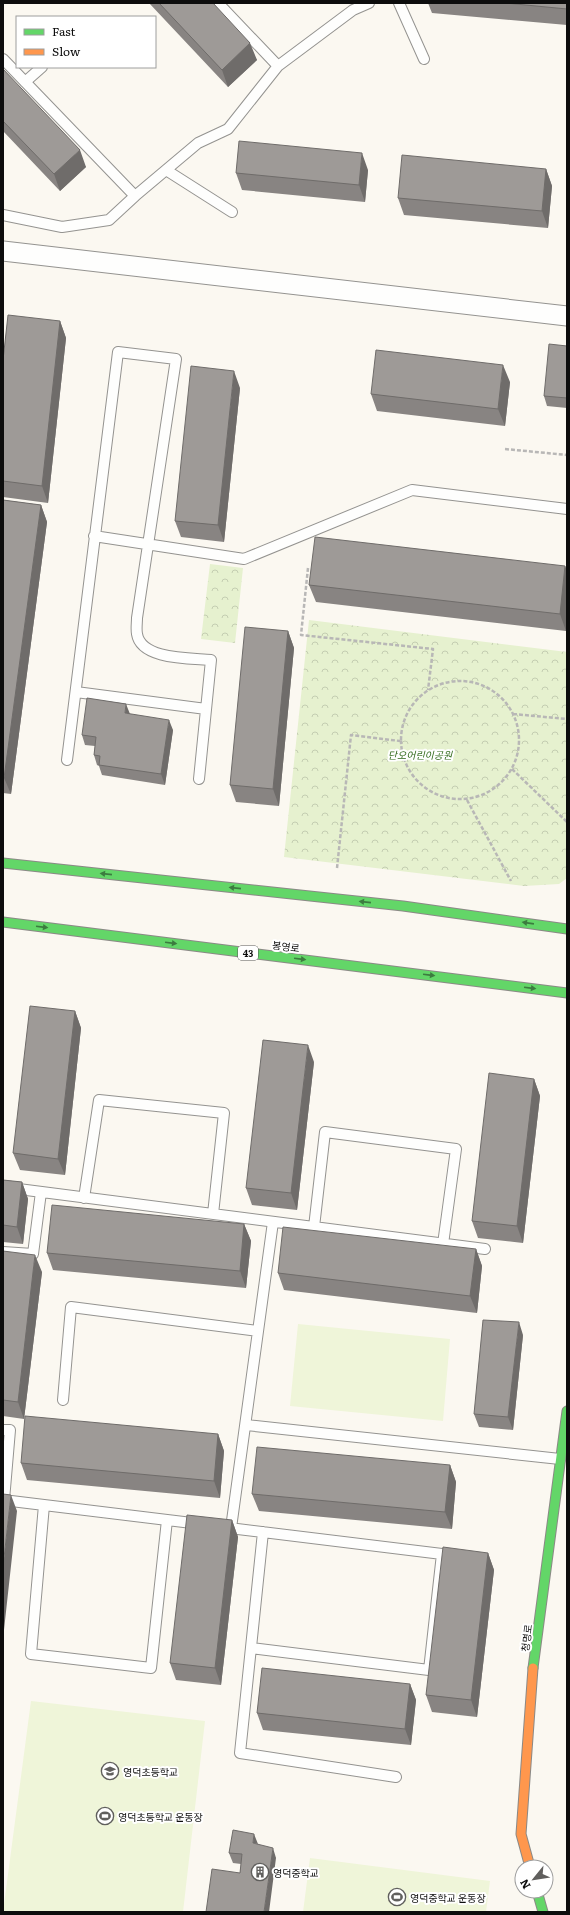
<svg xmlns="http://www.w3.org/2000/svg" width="570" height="1915" font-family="Literata,'Noto Sans KR',serif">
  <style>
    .park { fill: url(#park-crowns) }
    .pitch { fill: #eff5d9 }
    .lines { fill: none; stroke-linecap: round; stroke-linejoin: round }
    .lane-casing { stroke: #949390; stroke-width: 12 }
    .street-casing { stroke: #949390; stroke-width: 21 }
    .fast-casing { stroke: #8b8986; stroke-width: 11 }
    .slow-casing { stroke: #8b8986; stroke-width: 11 }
    .path { stroke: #b8b7b6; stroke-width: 2.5; stroke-dasharray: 4 2; stroke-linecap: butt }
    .lane { stroke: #fefefd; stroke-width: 10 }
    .street { stroke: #fefefd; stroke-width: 19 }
    .fast { stroke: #63d668; stroke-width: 9 }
    .slow { stroke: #ff974d; stroke-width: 9 }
    .wall { fill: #888482 }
    .shaded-wall { fill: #6f6c6a }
    .building { fill: #9e9a97; stroke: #6f6c6a }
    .oneway { fill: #3c7c3f }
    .labels { text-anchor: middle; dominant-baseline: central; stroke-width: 4; stroke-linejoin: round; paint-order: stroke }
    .shield { fill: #fff; stroke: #565656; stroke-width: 1 }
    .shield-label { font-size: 9px; font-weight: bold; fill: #0d0d0d }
    .park-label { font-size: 10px; font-style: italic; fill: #2f6919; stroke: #fff }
    .street-label { font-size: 10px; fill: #0d0d0d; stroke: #fff }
    .poi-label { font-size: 10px; fill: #0d0d0d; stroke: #fff; text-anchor: start }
  </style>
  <defs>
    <pattern id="park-crowns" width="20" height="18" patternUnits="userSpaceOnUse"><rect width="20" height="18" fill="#e6f1cf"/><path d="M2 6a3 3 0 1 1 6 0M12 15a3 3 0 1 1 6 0" fill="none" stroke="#c4cdb1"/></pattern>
  </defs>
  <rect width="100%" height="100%" fill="#fbf8f1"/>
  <path class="park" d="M210,564l33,4 -8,75 -34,-4z
    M309,620l258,32v226l-8,6 -35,2 -240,-29z"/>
  <path class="pitch" d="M298,1324l152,15 -7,82 -153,-15z
    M31,1701l174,20 -22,191h-180z
    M310,1858l180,23 -4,31h-183z"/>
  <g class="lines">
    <defs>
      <path id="lane" d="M218,3l60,63
        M399,3l25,56
        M3,59l132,137 63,-53 30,-14 50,-63 75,-56 16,-7
        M25,82l17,-15
        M166,170l66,42
        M3,215l59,12 47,-7 26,-24
        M94,536l150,23 168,-69 155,19
        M76,692l130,17
        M67,760l51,-408 58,7 -39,259c0,5 -1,11 0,16 4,26 54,24 74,26l-12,119
        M3,1187l482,62
        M84,1198l15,-98 125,13 -11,101
        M314,1227l11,-95 131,17 -13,95
        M3,1252l30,2 8,-62
        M63,1400l8,-93 187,24
        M246,1425l314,34
        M3,1430h7l-6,70
        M3,1500l197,24
        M44,1505l-13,149 120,14 16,-148
        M221,1527l221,27 -13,116 -178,-22
        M231,1528l42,-306
        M263,1532l-23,221 156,24"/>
      <path id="street" d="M3,251l564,65"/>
      <path id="fast" d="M3,863l400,43 164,23
        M3,922l564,71
        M533,1668l34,-257
        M537,1891l6,21"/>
      <path id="slow" d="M530,1867l-9,-33 12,-166"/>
    </defs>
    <use href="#lane" class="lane-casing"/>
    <use href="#street" class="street-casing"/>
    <use href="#fast" class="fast-casing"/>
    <use href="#slow" class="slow-casing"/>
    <path class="path" d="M505,449l62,6
      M308,568l-7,67 132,14 -5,41
      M401 740a59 59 0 1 1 118 0a59 59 0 1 1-118 0Z
      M513,714l54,5
      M512,769l55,53
      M467,800l44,81
      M337,868l14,-133 49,6"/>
    <use href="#lane" class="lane"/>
    <use href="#street" class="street"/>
    <use href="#fast" class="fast"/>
    <use href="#slow" class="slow"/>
  </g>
  <path class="wall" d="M149,3h64l44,57 -29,27z
    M428,3h139v22l-135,-12z
    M3,69l83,98 -26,24 -57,-60z
    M546,169l6,17 -4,42 -144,-13 -6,-17z
    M368,170l-3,32 -123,-12 -6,-17z
    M60,321l6,17 -18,165 -45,-6v-137z
    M567,346v62l-20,-2 -3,-10z
    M510,382l-5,44 -128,-15 -6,-17z
    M240,388l-16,154 -43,-5 -6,-16z
    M3,500l38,5 6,17 -36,272 -8,-1z
    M565,566l2,5v53l-1,7 -250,-29 -7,-17z
    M288,631l6,17 -15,158 -43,-4 -6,-17z
    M130,714l43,16 -8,55 -63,-10 -3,-9 -2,-1 -3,-10 1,-9 -10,-1 -3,-10z
    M75,1011l6,17 -16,147 -45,-5 -7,-17z
    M314,1062l-17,148 -45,-5 -6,-17z
    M534,1079l6,17 -17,147 -45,-5 -6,-17z
    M3,1180l19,2 6,17 -5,45 -20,-2z
    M244,1224l7,17 -5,47 -193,-18 -6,-17z
    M476,1249l6,17 -5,47 -193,-23 -6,-17z
    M3,1251l39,21 -18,147 -21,-3z
    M523,1335l-10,95 -34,-3 -5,-13z
    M218,1434l6,17 -4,47 -193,-18 -6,-17z
    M450,1465l6,17 -4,47 -193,-18 -7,-17z
    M232,1520l6,17 -17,148 -45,-5 -6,-17z
    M488,1553l6,17 -17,147 -45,-5 -6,-17z
    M410,1684l6,16 -5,45 -148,-15 -6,-17z
    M258,1844l18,14 -36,15 1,-9 -8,-1 -4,-10z"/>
  <path class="shaded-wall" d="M250,43l7,17 -29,27 -6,-17z
    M80,150l6,17 -26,24 -6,-17z
    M362,153l6,17 -3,32 -6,-17z
    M546,169l6,17 -4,42 -6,-17z
    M60,321l6,17 -18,165 -6,-17z
    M503,365l7,17 -5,44 -7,-17z
    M234,371l6,17 -16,154 -6,-17z
    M41,505l6,17 -36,272 -7,-16z
    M565,566l2,5v53l-1,7 -6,-17z
    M288,631l6,17 -15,158 -6,-17z
    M126,704l4,10 -5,-1z
    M169,720l4,10 -8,55 -4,-11z
    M75,1011l6,17 -16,147 -7,-16z
    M308,1045l6,17 -17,148 -6,-17z
    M534,1079l6,17 -17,147 -6,-17z
    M22,1182l6,17 -5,45 -6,-17z
    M244,1224l7,17 -5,47 -6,-17z
    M476,1249l6,17 -5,47 -7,-17z
    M35,1255l7,17 -18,147 -6,-17z
    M519,1322l4,13 -10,95 -5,-13z
    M218,1434l6,17 -4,47 -6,-17z
    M450,1465l6,17 -4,47 -7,-17z
    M11,1495l6,16 -14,128v-72z
    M232,1520l6,17 -17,148 -6,-17z
    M488,1553l6,17 -17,147 -6,-17z
    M410,1684l6,16 -5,45 -6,-16z
    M254,1834l4,10 -5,-1z
    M273,1848l3,10 -7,54h-5z"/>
  <path class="building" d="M159,3h54l37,40 -28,27z
    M505,3h62v6z
    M3,69l77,81 -26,24 -51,-53z
    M239,141l123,12 -3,32 -123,-12z
    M402,155l144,14 -4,42 -144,-13z
    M8,315l52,6 -18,165 -39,-5v-121z
    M549,344l18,2v52l-23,-2z
    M376,350l127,15 -5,44 -127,-15z
    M191,366l43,5 -16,154 -43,-4z
    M3,500l38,5 -37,273 -1,-1z
    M315,537l250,29 -5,48 -251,-29z
    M245,627l43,4 -15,158 -43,-4z
    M87,698l39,6 -1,9 44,7 -8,54 -62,-9 1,-9 -6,-1 2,-18 -14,-2z
    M30,1006l45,5 -17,148 -45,-6z
    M263,1040l45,5 -17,148 -45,-5z
    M489,1073l45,6 -17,147 -45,-5z
    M3,1180l19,2 -5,45 -14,-2z
    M52,1205l192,19 -4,47 -193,-18z
    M283,1227l193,22 -6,47 -192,-23z
    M3,1251l32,4 -17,147 -15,-2z
    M483,1320l36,2 -11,95 -34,-3z
    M25,1416l193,18 -4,47 -193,-18z
    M257,1447l193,18 -5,47 -193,-18z
    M3,1494l8,1 -8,72z
    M187,1515l45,5 -17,148 -45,-5z
    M443,1547l45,6 -17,147 -45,-5z
    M262,1668l148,16 -5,45 -148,-16z
    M233,1830l21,4 -1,9 20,5 -9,64h-58l6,-43 28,4 2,-19 -13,-1z"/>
  <defs><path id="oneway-solid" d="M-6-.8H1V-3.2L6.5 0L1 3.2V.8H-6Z"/></defs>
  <g class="oneway">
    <use href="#oneway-solid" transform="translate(106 874) rotate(-174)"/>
    <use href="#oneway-solid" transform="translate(235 888) rotate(-174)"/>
    <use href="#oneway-solid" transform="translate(365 902) rotate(-174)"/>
    <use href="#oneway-solid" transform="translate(528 923) rotate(-172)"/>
    <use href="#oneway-solid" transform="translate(42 927) rotate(7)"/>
    <use href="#oneway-solid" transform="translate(171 943) rotate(7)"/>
    <use href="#oneway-solid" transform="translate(300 959) rotate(7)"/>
    <use href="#oneway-solid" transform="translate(429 975) rotate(7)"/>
    <use href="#oneway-solid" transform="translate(530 988) rotate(7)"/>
  </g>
  <defs>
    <symbol id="school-ring" viewBox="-11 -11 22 22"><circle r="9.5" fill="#fff" stroke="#605f5d" stroke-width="1.5"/><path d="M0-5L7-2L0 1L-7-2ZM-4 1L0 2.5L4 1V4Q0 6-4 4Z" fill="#605f5d"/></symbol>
    <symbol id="stadium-ring" viewBox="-11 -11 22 22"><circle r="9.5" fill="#fff" stroke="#605f5d" stroke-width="1.5"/><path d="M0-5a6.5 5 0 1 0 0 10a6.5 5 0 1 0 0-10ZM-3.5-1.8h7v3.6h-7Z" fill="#605f5d"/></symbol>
    <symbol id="building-ring" viewBox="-11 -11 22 22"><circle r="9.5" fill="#fff" stroke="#605f5d" stroke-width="1.5"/><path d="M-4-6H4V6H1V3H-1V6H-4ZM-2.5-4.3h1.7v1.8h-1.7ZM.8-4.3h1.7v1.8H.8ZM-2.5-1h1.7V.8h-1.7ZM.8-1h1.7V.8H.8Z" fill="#605f5d"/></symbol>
  </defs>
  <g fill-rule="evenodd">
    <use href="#school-ring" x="100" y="1761" width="20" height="20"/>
    <use href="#stadium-ring" x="95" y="1806" width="20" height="20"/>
    <use href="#building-ring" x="250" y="1862" width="20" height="20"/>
    <use href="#stadium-ring" x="387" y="1887" width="20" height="20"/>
  </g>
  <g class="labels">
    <rect class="shield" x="238" y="946" width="20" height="14" rx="3"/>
    <g class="shield-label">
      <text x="248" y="953">43</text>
    </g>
    <g class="park-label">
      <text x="420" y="754">단오어린이공원</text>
    </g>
    <g class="street-label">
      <text transform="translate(286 946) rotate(7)">봉영로</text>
      <text transform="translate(526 1638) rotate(-83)">청명로</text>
    </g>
    <g class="poi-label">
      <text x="123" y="1771">영덕초등학교</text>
      <text x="118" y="1816">영덕초등학교 운동장</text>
      <text x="273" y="1872">영덕중학교</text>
      <text x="410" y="1897">영덕중학교 운동장</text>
    </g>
  </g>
  <rect width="570" height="1915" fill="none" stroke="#0d0d0d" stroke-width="8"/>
  <rect x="16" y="16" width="140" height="52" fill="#ffffff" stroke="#9e9e9e"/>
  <rect x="24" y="29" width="20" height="6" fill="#63d668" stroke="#9e9e9e"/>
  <text x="52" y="36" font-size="12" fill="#0d0d0d">Fast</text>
  <rect x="24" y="49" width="20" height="6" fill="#ff974d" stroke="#9e9e9e"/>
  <text x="52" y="56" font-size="12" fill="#0d0d0d">Slow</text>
  <g transform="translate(534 1879) rotate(240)"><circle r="19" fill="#ffffff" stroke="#9e9e9e"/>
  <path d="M0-3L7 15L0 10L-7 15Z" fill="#605f5d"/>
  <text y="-6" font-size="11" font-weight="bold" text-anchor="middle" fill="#0d0d0d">N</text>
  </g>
</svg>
